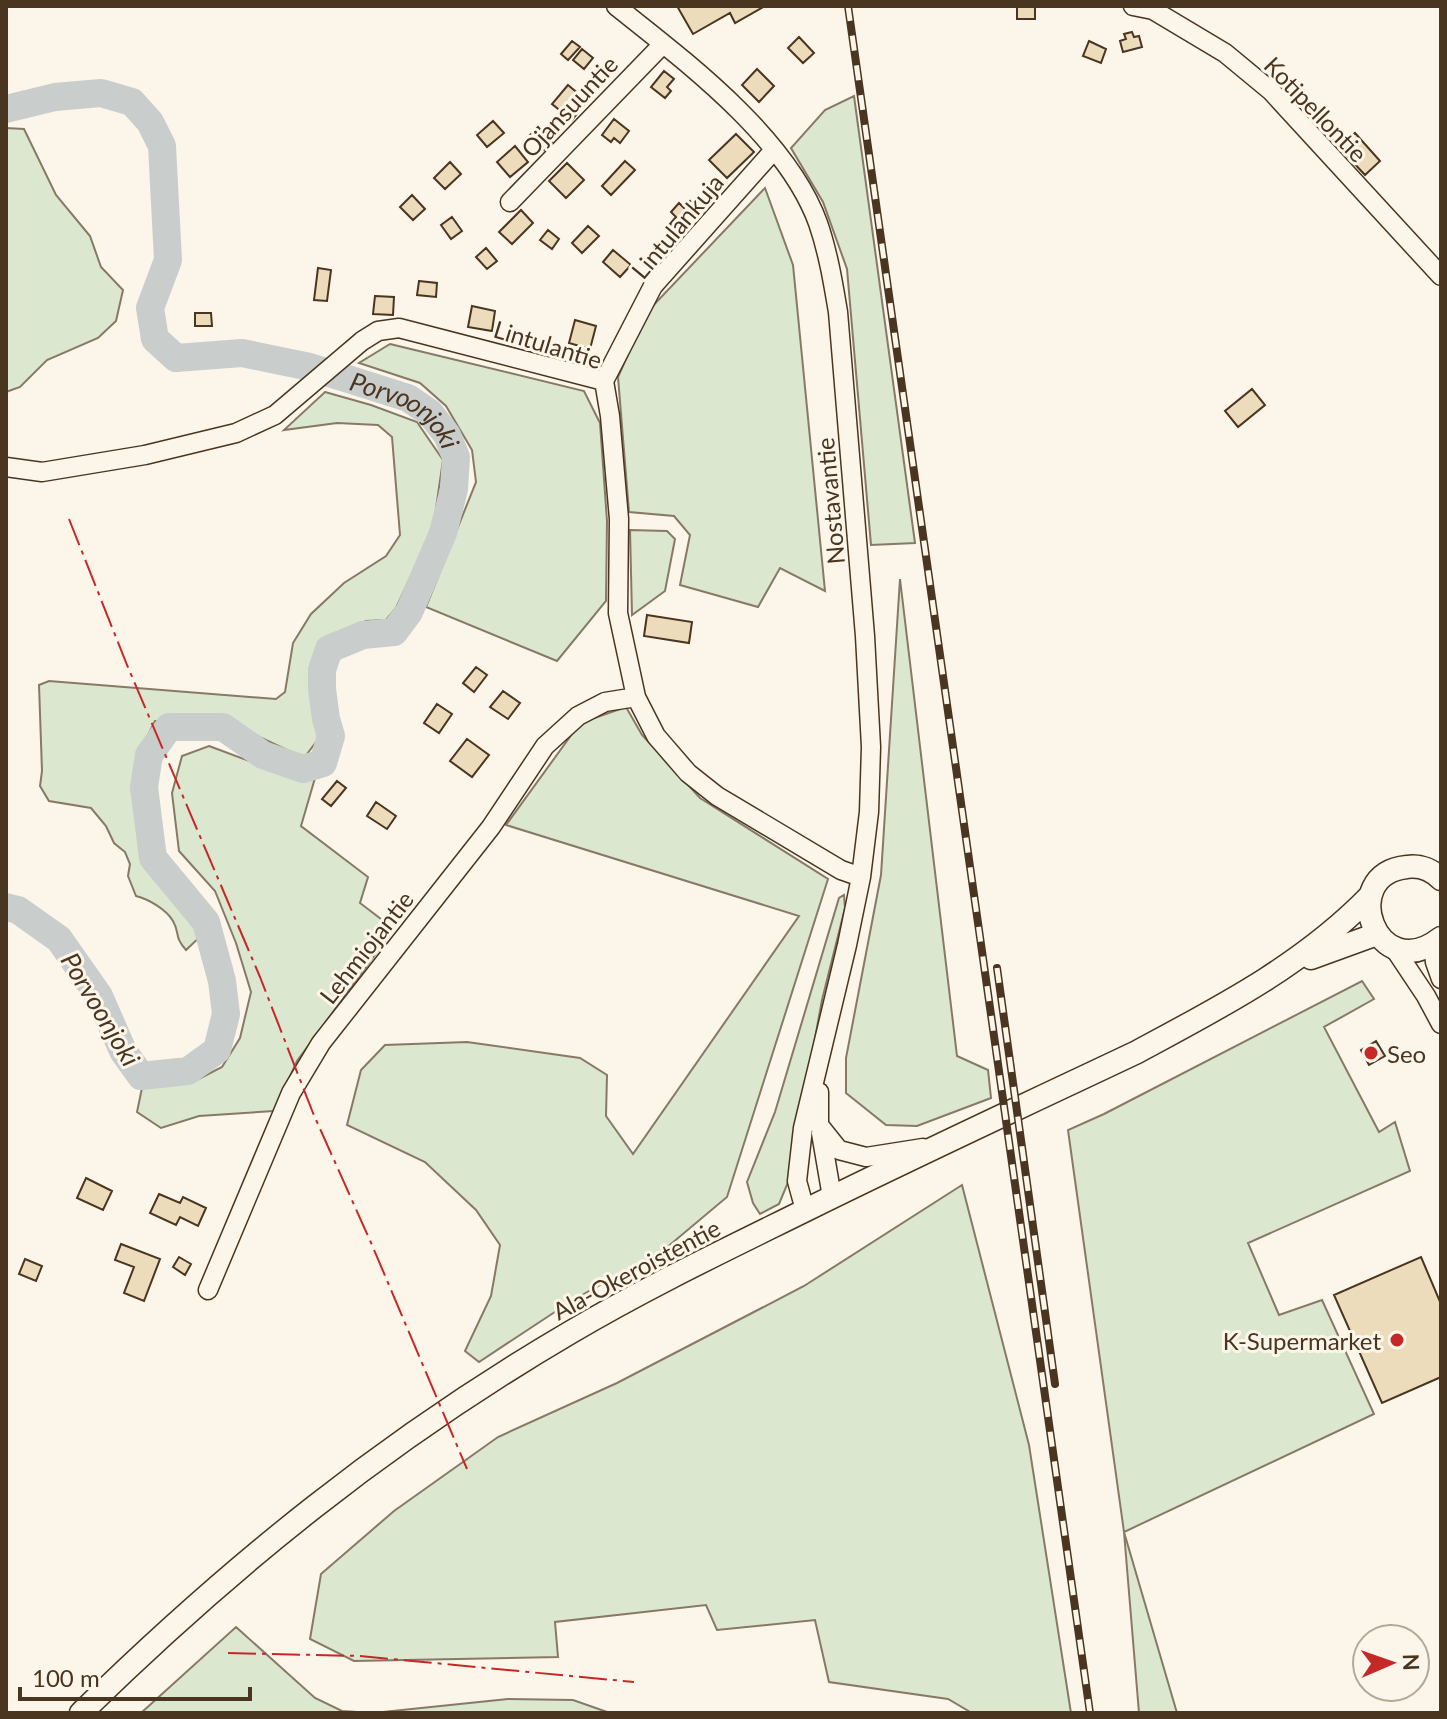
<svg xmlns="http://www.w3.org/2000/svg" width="1447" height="1719" font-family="Lato,sans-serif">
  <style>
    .green { fill: #dce7d0; stroke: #887966; stroke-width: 2 }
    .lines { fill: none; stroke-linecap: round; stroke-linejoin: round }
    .river { stroke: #c9cecd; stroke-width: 28 }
    .building { fill: #ecdcbc; stroke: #4a3520; stroke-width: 2 }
    .minor-casing { stroke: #4a3520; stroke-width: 21 }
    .major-casing { stroke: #4a3520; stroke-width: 25 }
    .minor { stroke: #fbf6e9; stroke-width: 18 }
    .major { stroke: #fbf6e9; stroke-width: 22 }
    .rail-casing { stroke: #4a3520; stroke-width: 8 }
    .rail { stroke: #fbf6e9; stroke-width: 5; stroke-dasharray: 15; stroke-linecap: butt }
    .power { stroke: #c62828; stroke-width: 2; stroke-dasharray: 28 6 4 6; stroke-linecap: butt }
    .poi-dot { fill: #c62828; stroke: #fbf6e9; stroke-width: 3 }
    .labels { text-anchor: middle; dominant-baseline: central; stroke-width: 6; stroke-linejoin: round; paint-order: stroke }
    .street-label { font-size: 24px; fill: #4a3520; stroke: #fbf6e9 }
    .poi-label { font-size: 24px; fill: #4a3520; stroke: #fbf6e9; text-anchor: start }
    .water-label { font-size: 26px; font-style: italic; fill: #4a3520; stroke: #fbf6e9 }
  </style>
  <rect width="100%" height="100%" fill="#fbf6e9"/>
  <path class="green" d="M854,96l61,447 -44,2 -24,-276 -24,-67 -32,-54 34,-38z
    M6,128l18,1 32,66 34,41 11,31 22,23 -7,31 -18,17 -51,22 -27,27 -14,5z
    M765,188l28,77 32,326 -45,-23 -22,39 -78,-22 10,-50 -16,-19 -45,-4 -11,-135 29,-65z
    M390,344l194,47 16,32 7,98 -1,80 -49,60 -131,-54 50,-125 -4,-32 -26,-44 -26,-23 -61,-20z
    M325,392l46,13 46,17 26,38 -10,69 -37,79 -10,12 -20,1 -44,20 -12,29 12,64 -18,24 -74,-35 -75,-2 -11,22 -10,51 11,62 58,78 -17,16c-12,-13 -6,-17 -13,-29 -7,-12 -25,-22 -37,-25l-8,-20 2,-12 -5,-12 -11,-9 -8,-17 -15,-18 -42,-7 -9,-15 2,-15 -3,-86 10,-4 227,18 9,-7 8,-49 18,-29 33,-31 42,-27 14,-21 -8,-98 -14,-12 -41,-2 -53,7z
    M630,530l37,1 8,8 -10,52 -33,24z
    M900,579l57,477 31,14 3,28 -74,28 -31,-1 -40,-32v-35l35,-183z
    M626,707l16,28 58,63 128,81 -101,318 -62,52 -92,51 -94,62 -14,-11 26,-55 9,-51 -24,-35 -51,-48 -78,-37 14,-55 24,-25 82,-3 113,16 27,17 -1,41 27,38 166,-238 -293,-91 74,-102z
    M209,746l78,29 28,3 -14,48 67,51 -8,26 34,26 -97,132 -23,50 -75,5 -38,12 -24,-16 5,-24 51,-6 29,-15 18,-29 11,-46 -15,-49 -21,-52 -36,-40 -7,-58 10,-37z
    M844,895l1,13 -23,92 -33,180 -10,24 -19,10 -7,-11 -6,-21 28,-70 64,-214z
    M1362,981l12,18 -50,28 55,105 16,-10 15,49 -162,72 31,72 43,-15 52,114 -250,118 53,181h-38l-15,-181 -56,-402 36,-16z
    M962,1185l67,260 42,268h-99l-24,-14 -119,-17 -14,-62 -98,10 -11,-25 -151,17 3,35 -204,4 -44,-22 11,-65 73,-63 104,-74 119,-54 187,-97z
    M236,1627l79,71 27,13 31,2 135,-14 65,1 37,13h-469z"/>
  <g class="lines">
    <path class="river" id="s1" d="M6,109l49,-12 46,-4 31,9 18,20 12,24 6,114 -18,48 5,31 21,19 66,-5 68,14 98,31 22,15 17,22 9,22 -2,32 -11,44 -34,79 -15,20 -31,3 -34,14 -7,21v19l4,30 5,17 -8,27 -20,6 -40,-14 -40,-28h-54l-20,28 -5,32 9,71 53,64 16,59 4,33 -9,36 -29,21 -47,5 -18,-25 -24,-55 -40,-57 -41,-29 -12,-3"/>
  </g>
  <path class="building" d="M677,6h88l-30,17 -5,-10 -37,21z
    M1017,7h18v12h-18z
    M1132,32l2,5 5,-1 3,11 -19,5 -3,-11 6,-2 -2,-5z
    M799,37l15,16 -11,10 -15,-15z
    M572,41l8,6 -12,13 -7,-6z
    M1089,41l17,8 -5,14 -18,-7z
    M582,49l11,9 -9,11 -11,-9z
    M757,69l17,17 -15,16 -17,-17z
    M664,71l10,8 -7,8 4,4 -6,7 -14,-11z
    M568,85l19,16 -15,19 -20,-16z
    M614,119l15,12 -9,12 -6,-5 -3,4 -9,-7z
    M493,121l11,12 -17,14 -10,-12z
    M538,127l14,15 -8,8 -14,-15z
    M1355,133l25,28 -15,14 -26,-28z
    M736,134l18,18 -27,26 -18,-18z
    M515,146l13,16 -18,15 -13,-15z
    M625,161l10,9 -24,25 -9,-9z
    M450,162l11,12 -16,15 -11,-11z
    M567,163l17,17 -18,18 -17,-17z
    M412,195l13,14 -12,11 -13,-13z
    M690,201l11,10 -20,23 -11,-10 6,-7 -5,-5 8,-9 5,5z
    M521,210l12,13 -21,21 -13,-12z
    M452,217l10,14 -11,8 -10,-14z
    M588,226l11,10 -17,17 -10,-10z
    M548,230l11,9 -7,10 -12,-9z
    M486,248l11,13 -10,8 -11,-12z
    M613,250l18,15 -11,12 -17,-15z
    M318,268l13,2 -4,31 -13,-1z
    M419,281l18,2 -1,14 -19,-2z
    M375,296l19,1 -1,18 -20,-1z
    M472,306l23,5 -3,20 -24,-4z
    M195,313h16l1,13h-17z
    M575,320l21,6 -6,23 -21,-6z
    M1252,389l13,16 -27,22 -13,-16z
    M647,615l45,7 -3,21 -45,-7z
    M476,667l11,8 -13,17 -11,-9z
    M503,691l17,12 -12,16 -18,-12z
    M437,704l15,10 -13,19 -15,-10z
    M467,739l22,16 -17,22 -22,-16z
    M337,781l9,7 -15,18 -9,-7z
    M376,802l20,14 -9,13 -20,-13z
    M1376,1041l9,15 -16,9 -8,-15z
    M86,1178l26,13 -9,19 -26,-12z
    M159,1194l21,9 3,-6 23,11 -8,18 -18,-9 -4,8 -26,-12z
    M121,1244l39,15 -16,42 -20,-8 10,-26 -19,-7z
    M179,1257l12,7 -6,11 -12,-8z
    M1421,1257l20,47v73l-59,26 -48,-108z
    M25,1259l17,7 -6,15 -17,-7z"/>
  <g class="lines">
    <defs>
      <path id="minor" d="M616,6c69,55 171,131 202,217 10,29 15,59 20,89l27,324 6,111 -2,65 -8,65 -14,68 -44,183 -6,53 8,29
        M1133,6l20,4 72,43 46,38 170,185
        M510,202l153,-158
        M604,381l49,-95 121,-136
        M6,467l36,5 103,-17 91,-22 39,-18 87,-74 16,-10 21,-3 205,53 6,35 9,103 -1,94 18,84 20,39 32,37 29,23 124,74 20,7
        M1433,944l2,18 6,17
        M1394,948l32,48 15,28
        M819,1092v33l20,25 27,7 57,-9
        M821,1133l11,64
        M208,1290l83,-197 30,-50 170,-216 54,-81 33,-30 27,-14 31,-5"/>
      <path id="major" d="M1441,879c-9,-9 -21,-14 -34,-12 -71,7 -31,122 34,71
        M1311,958l66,-24
        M81,1713c152,-149 306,-273 490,-381 76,-45 156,-83 235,-122 109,-54 219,-105 329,-157 84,-45 168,-88 235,-157"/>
    </defs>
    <use href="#minor" class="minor-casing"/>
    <use href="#major" class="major-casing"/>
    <use href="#minor" class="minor"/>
    <use href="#major" class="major"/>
    <defs>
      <path id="rail" d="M848,6l242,1707
        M997,968l58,416"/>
    </defs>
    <use href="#rail" class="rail-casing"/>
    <use href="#rail" class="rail"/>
    <path class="power" d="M69,519l58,146 133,312 53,136 59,132 95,224
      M228,1653l132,3 274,26"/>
  </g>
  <g class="poi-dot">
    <circle cx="1371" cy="1053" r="8"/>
    <circle cx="1397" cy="1340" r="8"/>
  </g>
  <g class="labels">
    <g class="street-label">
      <text transform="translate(569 106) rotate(-47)">Ojansuuntie</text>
      <text transform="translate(1316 109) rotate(46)">Kotipellontie</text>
      <text transform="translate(677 226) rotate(-50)">Lintulankuja</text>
      <text transform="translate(548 344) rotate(17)">Lintulantie</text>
      <text transform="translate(830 501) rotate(-95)">Nostavantie</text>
      <text transform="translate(366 947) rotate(-52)">Lehmiojantie</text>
      <text transform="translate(636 1269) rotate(-28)">Ala-Okeroistentie</text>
    </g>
    <g class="poi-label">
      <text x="1387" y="1053">Seo</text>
      <text x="1381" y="1340" text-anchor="end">K-Supermarket</text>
    </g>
    <g class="water-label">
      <text stroke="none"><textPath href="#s1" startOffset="650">Porvoonjoki</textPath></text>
      <text transform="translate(101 1009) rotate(59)">Porvoonjoki</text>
    </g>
  </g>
  <rect width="1447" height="1719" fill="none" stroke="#4a3520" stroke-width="16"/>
  <g transform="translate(1391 1663) rotate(88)"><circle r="38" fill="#fbf6e9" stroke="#b4a999" stroke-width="2"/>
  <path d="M0-6L14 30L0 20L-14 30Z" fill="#c62828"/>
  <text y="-12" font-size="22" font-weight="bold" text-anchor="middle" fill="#4a3520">N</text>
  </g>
  <path d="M20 1687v12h230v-12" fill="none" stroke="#4a3520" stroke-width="4"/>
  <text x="32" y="1687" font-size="24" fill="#4a3520" stroke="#fbf6e9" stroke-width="6" paint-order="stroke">100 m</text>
</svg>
